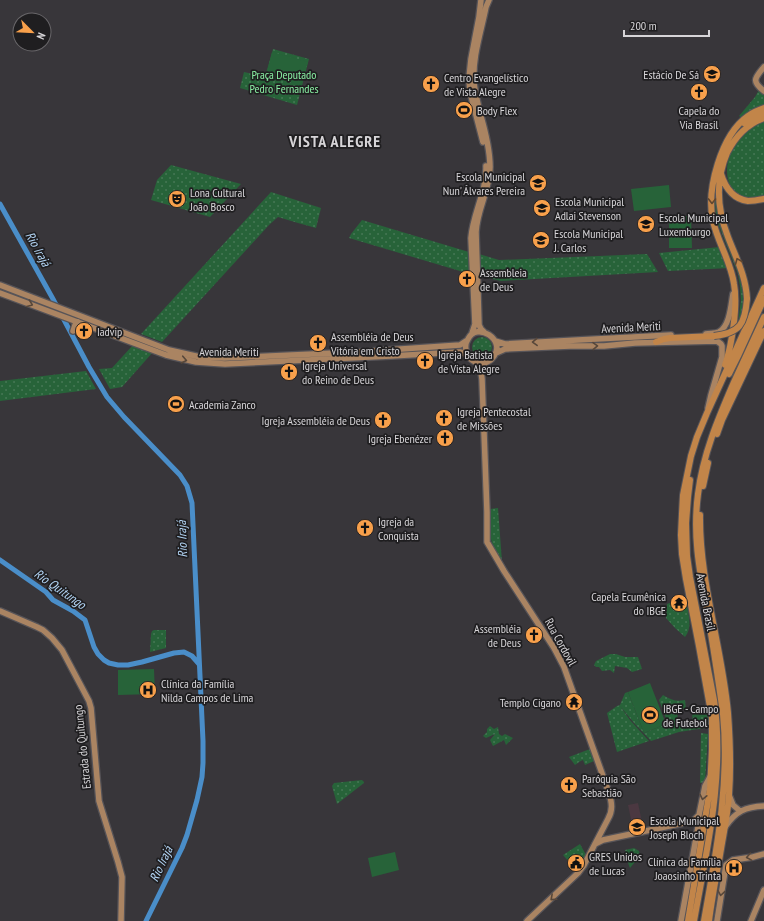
<svg xmlns="http://www.w3.org/2000/svg" width="764" height="921" font-family="'PT Sans Narrow',sans-serif">
  <style>
    .education { fill: #4b3841 }
    .green { fill: url(#green-dots) }
    .pitch { fill: #276339 }
    .lines { fill: none; stroke-linecap: round; stroke-linejoin: round }
    .river { stroke: #4a8ec9; stroke-width: 5 }
    .major-casing { stroke: #575458; stroke-width: 8 }
    .highway-casing { stroke: #575458; stroke-width: 8 }
    .major { stroke: #aa8462; stroke-width: 5.5 }
    .highway { stroke: #c28549; stroke-width: 6 }
    .highway-bridge-casing { stroke: #575458; stroke-width: 8; stroke-linecap: butt }
    .highway-bridge { stroke: #c28549; stroke-width: 6 }
    .oneway { stroke: #604730 }
    .oneway2 { stroke: #57473a }
    .labels { text-anchor: middle; dominant-baseline: central; stroke-width: 3.5; stroke-linejoin: round; paint-order: stroke }
    .park-label { font-size: 12px; fill: #89efa3; stroke: #1f1e20 }
    .poi-label { font-size: 12px; fill: #d7d5d8; stroke: #1f1e20; text-anchor: start }
    .street-label { font-size: 12px; fill: #d7d5d8; stroke: #1f1e20 }
    .water-label { font-size: 13px; font-style: italic; fill: #b2d4f4; stroke: #1f1e20 }
    .district-label { font-size: 16px; font-weight: bold; letter-spacing: 1px; fill: #d7d5d8; stroke: #1f1e20 }
  </style>
  <defs>
    <pattern id="green-dots" width="8" height="8" patternUnits="userSpaceOnUse"><rect width="8" height="8" fill="#276339"/><path d="M2 2h.1M6 6h.1" fill="none" stroke="#467855" stroke-width="1.8" stroke-linecap="round"/></pattern>
  </defs>
  <rect width="100%" height="100%" fill="#38363a"/>
  <path class="education" d="M638,803l5,24 -10,2 -5,-24z"/>
  <path class="green" d="M273,49l36,10 -12,46 -57,-17 4,-16 21,5z
    M759,90l5,3v12l-22,13 -3,-2 16,-19z
    M764,121v76c-6,1 -12,3 -18,1 -28,-8 -21,-46 -5,-62 7,-7 14,-11 23,-15z
    M744,126l-14,19 -13,49 22,72 7,32 -4,20 -4,5 3,-23 -1,-14 -2,-12 -21,-53 -3,-24 6,-32 13,-28z
    M171,165l70,19 -31,33 -59,-17 6,-20z
    M271,192l50,16 -5,20 -18,-5 -20,-6 -9,8 -107,117 -21,-8z
    M362,220l107,32 1,22 -121,-36 2,-4z
    M720,247l10,21 -62,3 -9,-18z
    M479,254l20,6 148,-6 11,18 -157,9 -21,-5z
    M472 347a10 10 0 1 1 20 0a10 10 0 1 1-20 0Z
    M133,345l20,7 -31,35 -12,2 -11,-20 13,-1z
    M86,371l10,18 -96,12v-20z
    M498,508l4,54 -9,-15 -2,-8 -1,-30z
    M685,597c2,12 9,29 0,40l-10,-9 -9,-10 1,-14z
    M154,630h12v18l-16,4 1,-18 1,-3z
    M610,654h6l9,3h13l4,12 -10,3 -5,-4 -12,-2 -1,7 -4,-3 -8,1 -3,-4h-3l-2,-2 2,-4z
    M628,692l16,41 22,-9 8,3 -2,-6h-5l-8,-21 4,-5c8,5 14,7 22,5l1,9h-9l1,17 15,-1 -1,-14 14,-4 3,18 -4,3 -26,4 -28,9 -17,-18 -14,-17 10,14 19,21 -32,11 -10,-39 10,-7 3,-1 5,-12z
    M490,726l4,3 4,-2 1,7 3,2 3,-2 8,4 -7,7 -2,-5 -11,6 -3,-6 5,-6 -9,4 -3,-2 4,-4v-3z
    M701,733l7,1 -3,48 -5,1z
    M590,749l4,12 -9,4 -2,-5c-3,1 -5,3 -8,5l-6,-8z
    M362,780l2,2v1l-27,21 -5,-18 2,-3z
    M580,844l6,11 -9,16 -14,-16z
    M634,848l5,3 2,10 -7,2 -4,5c-2,-4 -4,-14 -5,-18z"/>
  <path class="pitch" d="M272,52l36,10 -7,23 -35,-10z
    M669,185l2,22 -37,4 -3,-22z
    M669,216h22l1,32h-23z
    M154,669l1,25 -37,1v-25z
    M650,683l16,41 -22,9 -16,-41z
    M395,852l4,18 -27,7 -4,-19z"/>
  <g class="lines">
    <path class="river" d="M0,204l53,95 36,68 18,30 17,20 56,58 7,11 5,17 11,238v22l-1,14 -5,23 -10,35 -5,13 -36,73
      M0,560l46,32 7,8 20,11 12,9 9,27 4,7 6,6 5,3 9,2h10l14,-3 32,-9 10,-1 8,4 7,8"/>
    <defs>
      <path id="major" d="M481,0l-2,17 -8,42 -2,19 1,14 13,50
        M764,67c-9,11 -13,14 0,24
        M0,285l169,65 31,7 24,1 133,-6 103,-7 6,-4
        M0,293l166,62 30,7 29,2 166,-8 69,-4c7,1 10,9 18,11 6,2 13,-2 16,-7 12,-16 -17,-35 -26,-17 -4,6 -3,11 0,17
        M73,331l2,-6 3,-3
        M484,332l-3,-3 -2,-4 -3,-93c1,-23 14,-42 14,-65 0,-19 -5,-37 -10,-54 -2,-10 -5,-20 -6,-30 -2,-25 7,-51 12,-76l3,-7
        M472,333l3,-9 -4,-86c2,-25 16,-47 15,-72
        M706,334c4,-1 9,0 13,-2 11,-6 12,-27 14,-38
        M495,341l10,3 166,-9
        M496,353l9,-4 65,-3h34l31,-3 82,-2 4,3 1,2v11l-11,38 -3,13
        M478,363l3,9 1,7 5,133v30l17,29 50,77 10,19 45,126c3,10 4,17 -1,26l-24,46 -6,8 -51,48
        M0,611l37,16 6,3 9,8 10,12 27,51 2,7 8,93 19,61 4,15 -1,44
        M729,795l4,10 7,6
        M725,827c11,-16 20,-20 39,-21
        M595,844l8,-4 90,-19 6,-6 6,-29 6,-11
        M681,921l17,-94 -1,-3 -4,-3
        M717,921l9,-56 7,-5 20,-3 11,-3
        M751,921l13,-31"/>
      <path id="highway" d="M744,123l12,-7 8,-3
        M721,174c4,13 12,25 27,27 5,0 11,-1 16,-2
        M747,299c-1,-23 -11,-41 -19,-62 -11,-28 -13,-56 -1,-84 8,-16 20,-29 37,-35
        M656,342l8,-3 6,-1 44,-2
        M725,365c7,-20 13,-60 9,-81 -3,-22 -16,-41 -21,-63 -7,-31 8,-86 35,-105 5,-4 10,-6 16,-8
        M729,374l9,-18 26,-57
        M717,434l5,-14 42,-89
        M690,480l-2,17 -2,26 1,33 3,21 24,123c11,74 -7,148 -20,221
        M703,486l5,-23
        M700,515c-1,66 22,132 28,198 2,27 3,55 1,82 -1,18 -5,36 -8,54 -4,24 -9,48 -12,72
        M688,921l22,-132 2,-40v-31l-13,-72 -13,-67 -4,-25 -1,-19 1,-21 1,-19 8,-39 6,-19 10,-24 57,-125
        M704,921c12,-68 26,-138 19,-207 -4,-31 -9,-62 -14,-93 -8,-44 -17,-81 -11,-127 5,-40 20,-75 36,-112 10,-22 20,-43 30,-65"/>
    </defs>
    <use href="#major" class="major-casing"/>
    <use href="#highway" class="highway-casing"/>
    <use href="#major" class="major"/>
    <use href="#highway" class="highway"/>
    <defs>
      <path id="highway-bridge" d="M714,336c26,-3 31,-12 33,-37"/>
    </defs>
    <use href="#highway-bridge" class="highway-bridge-casing"/>
    <use href="#highway-bridge" class="highway-bridge"/>
  </g>
  <defs><path id="oneway-chevron" d="M-2-3.5L2.5 0L-2 3.5" fill="none" stroke-width="1.6" stroke-linecap="round" stroke-linejoin="round"/></defs>
  <g class="oneway">
    <use href="#oneway-chevron" transform="translate(712 201) rotate(91)"/>
    <use href="#oneway-chevron" transform="translate(738 261) rotate(-112)"/>
  </g>
  <g class="oneway2">
    <use href="#oneway-chevron" transform="translate(30 304) rotate(21)"/>
    <use href="#oneway-chevron" transform="translate(535 342) rotate(178)"/>
    <use href="#oneway-chevron" transform="translate(595 346) rotate(-1)"/>
    <use href="#oneway-chevron" transform="translate(184 360) rotate(12)"/>
    <use href="#oneway-chevron" transform="translate(703 797) rotate(102)"/>
    <use href="#oneway-chevron" transform="translate(749 857) rotate(170)"/>
    <use href="#oneway-chevron" transform="translate(721 893) rotate(99)"/>
    <use href="#oneway-chevron" transform="translate(553 898) rotate(138)"/>
  </g>
  <defs>
    <symbol id="university-disc" viewBox="-11 -11 22 22"><circle r="9.5" fill="#f8a04b" stroke="#1f1e20"/><path d="M0-5L7-2L0 1L-7-2ZM-4 1L0 2.5L4 1V4Q0 6-4 4Z" fill="#111"/></symbol>
    <symbol id="church-disc" viewBox="-11 -11 22 22"><circle r="9.5" fill="#f8a04b" stroke="#1f1e20"/><path d="M-1.2-6h2.4v3.5h3.3v2.4h-3.3V6h-2.4V-.1h-3.3v-2.4h3.3Z" fill="#111"/></symbol>
    <symbol id="stadium-disc" viewBox="-11 -11 22 22"><circle r="9.5" fill="#f8a04b" stroke="#1f1e20"/><path d="M0-5a6.5 5 0 1 0 0 10a6.5 5 0 1 0 0-10ZM-3.5-1.8h7v3.6h-7Z" fill="#111"/></symbol>
    <symbol id="school-disc" viewBox="-11 -11 22 22"><circle r="9.5" fill="#f8a04b" stroke="#1f1e20"/><path d="M0-5L7-2L0 1L-7-2ZM-4 1L0 2.5L4 1V4Q0 6-4 4Z" fill="#111"/></symbol>
    <symbol id="theatre-disc" viewBox="-11 -11 22 22"><circle r="9.5" fill="#f8a04b" stroke="#1f1e20"/><path d="M-5-5.5Q0-4 5-5.5V0Q5 5 0 6Q-5 5-5 0ZM-3.3-2.5H-1v1.5H-3.3ZM1-2.5H3.3v1.5H1ZM-2.8 1Q0 5.5 2.8 1Z" fill="#111"/></symbol>
    <symbol id="temple-disc" viewBox="-11 -11 22 22"><circle r="9.5" fill="#f8a04b" stroke="#1f1e20"/><path d="M0-6L5-2H3V0L6.5 2.5H4V6H1.5V3h-3V6H-4V2.5H-6.5L-3 0V-2H-5Z" fill="#111"/></symbol>
    <symbol id="hospital-disc" viewBox="-11 -11 22 22"><circle r="9.5" fill="#f8a04b" stroke="#1f1e20"/><path d="M-5-5h3v3.5h4V-5h3V5h-3V1.5h-4V5h-3Z" fill="#111"/></symbol>
    <symbol id="civic-disc" viewBox="-11 -11 22 22"><circle r="9.5" fill="#f8a04b" stroke="#1f1e20"/><path d="M-.6-6.5H3V-4.5H.6V-3L4-1V1h2V6H-6V1h2V-1L-.6-3ZM-1.2 2.5V6h2.4V2.5Z" fill="#111"/></symbol>
  </defs>
  <g fill-rule="evenodd">
    <use href="#university-disc" x="702" y="64" width="20" height="20"/>
    <use href="#church-disc" x="421" y="74" width="20" height="20"/>
    <use href="#church-disc" x="689" y="82" width="20" height="20"/>
    <use href="#stadium-disc" x="454" y="100" width="20" height="20"/>
    <use href="#school-disc" x="528" y="173" width="20" height="20"/>
    <use href="#theatre-disc" x="167" y="189" width="20" height="20"/>
    <use href="#school-disc" x="532" y="198" width="20" height="20"/>
    <use href="#school-disc" x="636" y="214" width="20" height="20"/>
    <use href="#school-disc" x="531" y="230" width="20" height="20"/>
    <use href="#church-disc" x="457" y="269" width="20" height="20"/>
    <use href="#church-disc" x="74" y="321" width="20" height="20"/>
    <use href="#church-disc" x="308" y="333" width="20" height="20"/>
    <use href="#church-disc" x="415" y="351" width="20" height="20"/>
    <use href="#church-disc" x="279" y="362" width="20" height="20"/>
    <use href="#stadium-disc" x="166" y="394" width="20" height="20"/>
    <use href="#church-disc" x="434" y="408" width="20" height="20"/>
    <use href="#church-disc" x="373" y="410" width="20" height="20"/>
    <use href="#church-disc" x="435" y="428" width="20" height="20"/>
    <use href="#church-disc" x="355" y="518" width="20" height="20"/>
    <use href="#temple-disc" x="669" y="593" width="20" height="20"/>
    <use href="#church-disc" x="524" y="625" width="20" height="20"/>
    <use href="#hospital-disc" x="138" y="680" width="20" height="20"/>
    <use href="#temple-disc" x="564" y="692" width="20" height="20"/>
    <use href="#stadium-disc" x="640" y="705" width="20" height="20"/>
    <use href="#church-disc" x="559" y="775" width="20" height="20"/>
    <use href="#school-disc" x="627" y="817" width="20" height="20"/>
    <use href="#civic-disc" x="566" y="853" width="20" height="20"/>
    <use href="#hospital-disc" x="724" y="858" width="20" height="20"/>
  </g>
  <g class="labels">
    <g class="park-label">
      <text x="284" y="74">Praça Deputado<tspan x="284" dy="14">Pedro Fernandes</tspan></text>
    </g>
    <g class="poi-label">
      <text x="699" y="74" text-anchor="end">Estácio De Sá</text>
      <text x="444" y="77">Centro Evangelístico<tspan x="444" dy="14">de Vista Alegre</tspan></text>
      <text x="477" y="110">Body Flex</text>
      <text x="699" y="110" text-anchor="middle">Capela do<tspan x="699" dy="14">Via Brasil</tspan></text>
      <text x="525" y="176" text-anchor="end">Escola Municipal<tspan x="525" dy="14">Nun' Álvares Pereira</tspan></text>
      <text x="190" y="192">Lona Cultural<tspan x="190" dy="14">João Bosco</tspan></text>
      <text x="555" y="201">Escola Municipal<tspan x="555" dy="14">Adlai Stevenson</tspan></text>
      <text x="659" y="217">Escola Municipal<tspan x="659" dy="14">Luxemburgo</tspan></text>
      <text x="554" y="233">Escola Municipal<tspan x="554" dy="14">J. Carlos</tspan></text>
      <text x="480" y="272">Assembleia<tspan x="480" dy="14">de Deus</tspan></text>
      <text x="97" y="331">Iadvip</text>
      <text x="331" y="336">Assembléia de Deus<tspan x="331" dy="14">Vitória em Cristo</tspan></text>
      <text x="438" y="354">Igreja Batista<tspan x="438" dy="14">de Vista Alegre</tspan></text>
      <text x="302" y="365">Igreja Universal<tspan x="302" dy="14">do Reino de Deus</tspan></text>
      <text x="189" y="404">Academia Zanco</text>
      <text x="457" y="411">Igreja Pentecostal<tspan x="457" dy="14">de Missões</tspan></text>
      <text x="370" y="420" text-anchor="end">Igreja Assembléia de Deus</text>
      <text x="432" y="438" text-anchor="end">Igreja Ebenézer</text>
      <text x="378" y="521">Igreja da<tspan x="378" dy="14">Conquista</tspan></text>
      <text x="666" y="596" text-anchor="end">Capela Ecumênica<tspan x="666" dy="14">do IBGE</tspan></text>
      <text x="521" y="628" text-anchor="end">Assembléia<tspan x="521" dy="14">de Deus</tspan></text>
      <text x="161" y="683">Clínica da Família<tspan x="161" dy="14">Nilda Campos de Lima</tspan></text>
      <text x="561" y="702" text-anchor="end">Templo Cigano</text>
      <text x="663" y="708">IBGE - Campo<tspan x="663" dy="14">de Futebol</tspan></text>
      <text x="582" y="778">Paróquia São<tspan x="582" dy="14">Sebastião</tspan></text>
      <text x="650" y="820">Escola Municipal<tspan x="650" dy="14">Joseph Bloch</tspan></text>
      <text x="589" y="856">GRES Unidos<tspan x="589" dy="14">de Lucas</tspan></text>
      <text x="721" y="861" text-anchor="end">Clínica da Família<tspan x="721" dy="14">Joaosinho Trinta</tspan></text>
    </g>
    <g class="street-label">
      <text transform="translate(631 327) rotate(-3)">Avenida Meriti</text>
      <text x="229" y="351">Avenida Meriti</text>
      <text transform="translate(706 602) rotate(79)">Avenida Brasil</text>
      <text transform="translate(561 642) rotate(61)">Rua Cordovil</text>
      <text transform="translate(82 747) rotate(-96)">Estrada do Quitungo</text>
    </g>
    <g class="water-label">
      <text transform="translate(38 249) rotate(61)">Rio Irajá</text>
      <text transform="translate(182 539) rotate(-92)">Rio Irajá</text>
      <text transform="translate(60 589) rotate(35)">Rio Quitungo</text>
      <text transform="translate(161 864) rotate(-65)">Rio Irajá</text>
    </g>
    <g class="district-label">
      <text x="335" y="141">VISTA ALEGRE</text>
    </g>
  </g>
  <g transform="translate(32 32) rotate(114)"><circle r="19" fill="#1f1e20" stroke="#69676a"/>
  <path d="M0-3L7 15L0 10L-7 15Z" fill="#f8a04b"/>
  <text y="-6" font-size="11" font-weight="bold" text-anchor="middle" fill="#d7d5d8">N</text>
  </g>
  <path d="M624 30v6h85v-6" fill="none" stroke="#d7d5d8" stroke-width="2"/>
  <text x="630" y="30" font-size="12" fill="#d7d5d8" stroke="#1f1e20" stroke-width="3" paint-order="stroke">200 m</text>
</svg>
